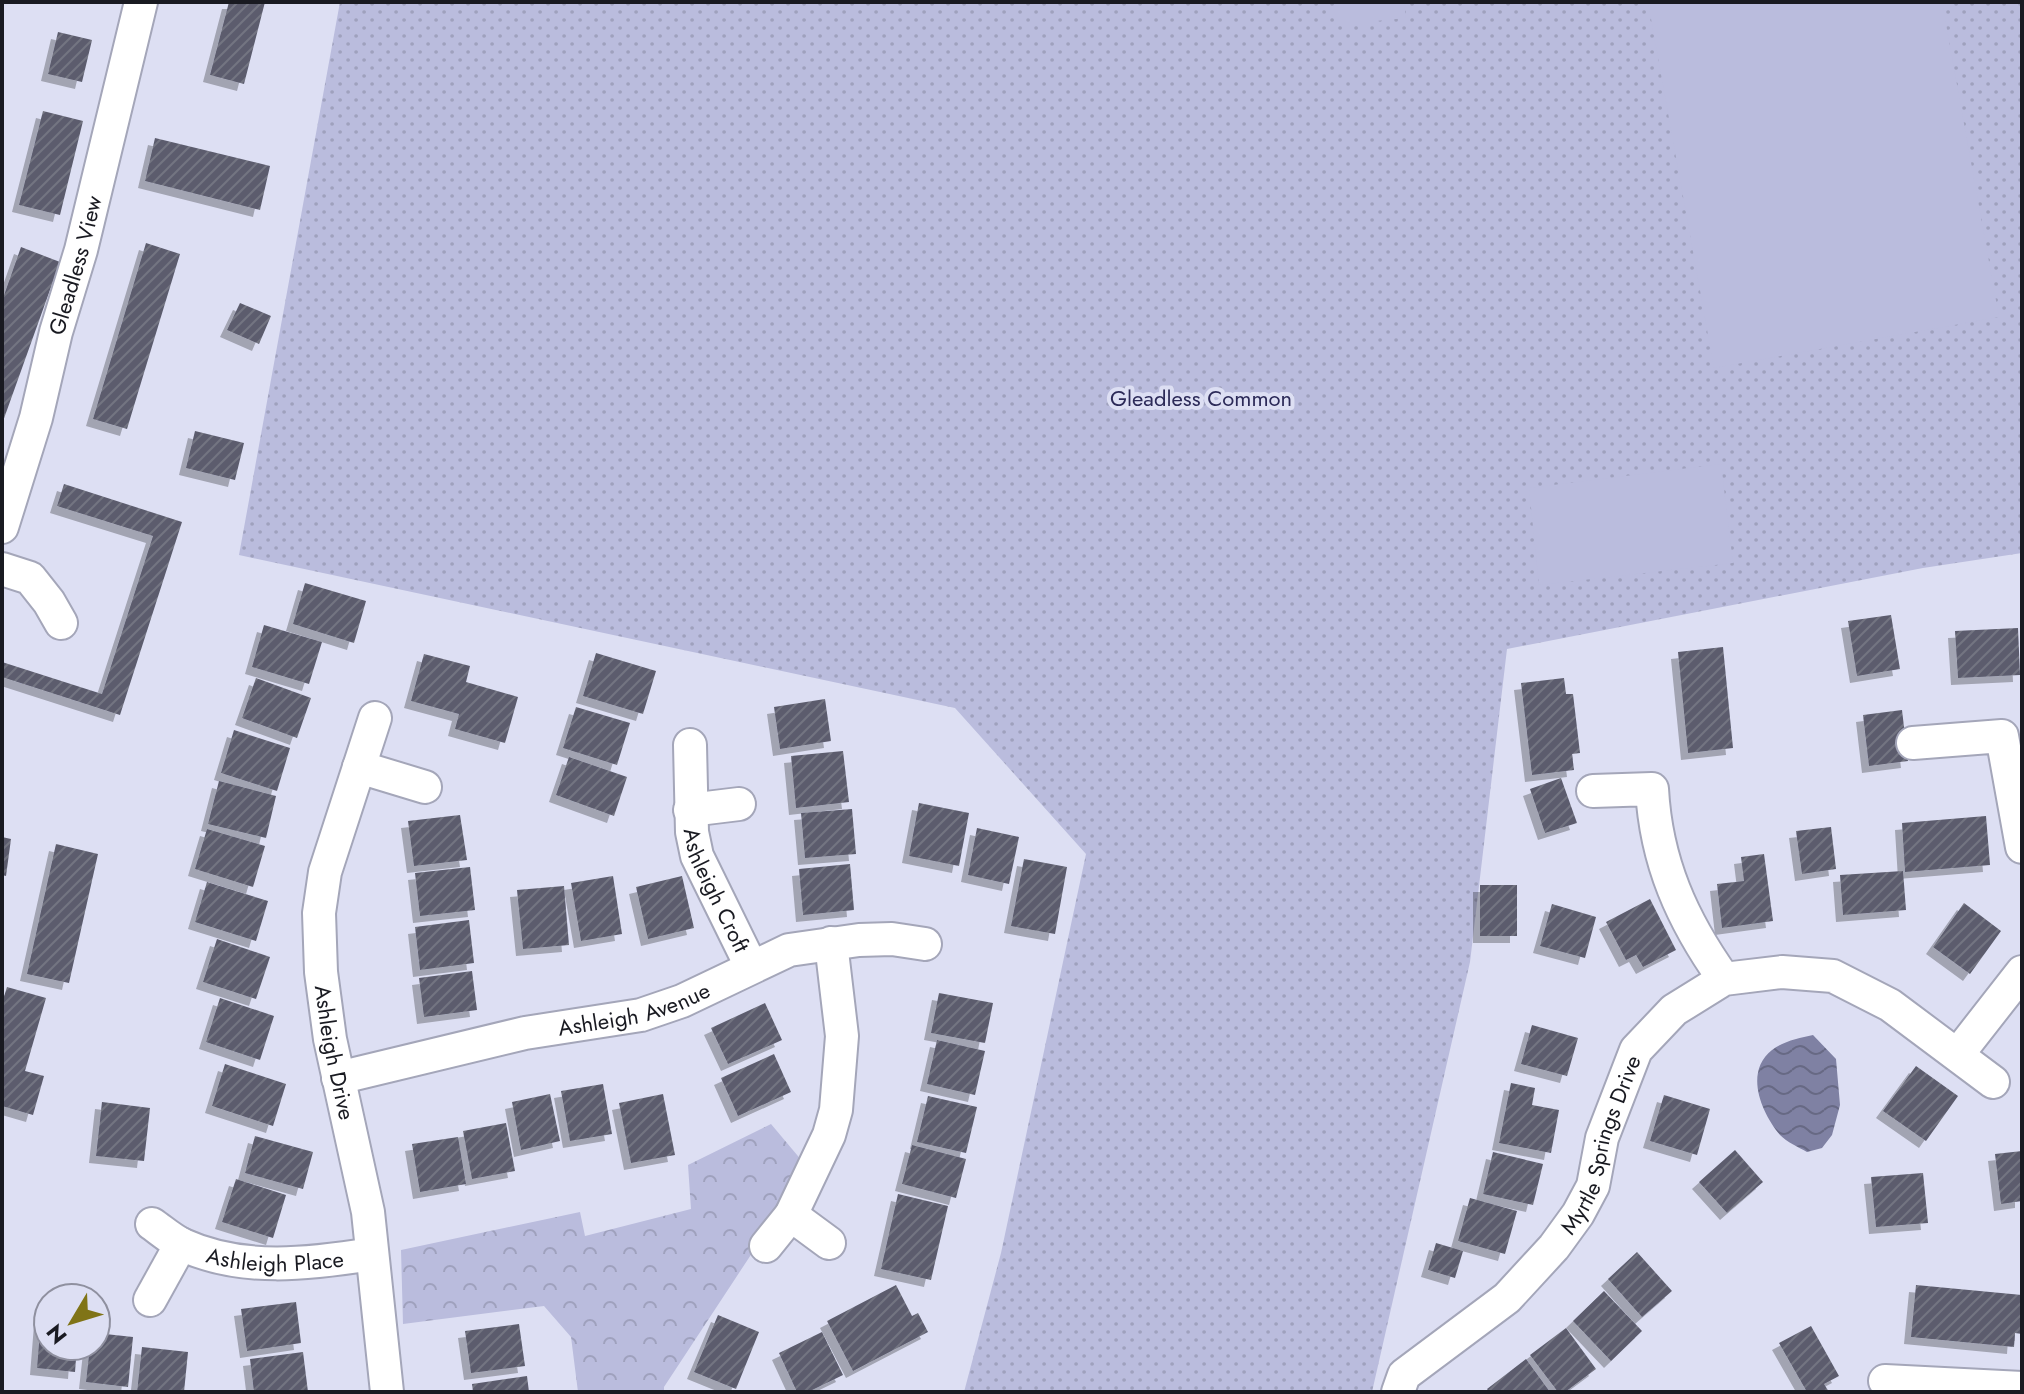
<svg xmlns="http://www.w3.org/2000/svg" width="2024" height="1394" font-family="Jost,sans-serif">
  <style>
    .grass { fill: url(#grass-dots) }
    .forest { fill: url(#forest-crowns) }
    .garden { fill: #babcdd }
    .water { fill: url(#water-waves) }
    .building { fill: url(#building-hatch); filter: url(#shadow) }
    .lines { fill: none; stroke-linecap: round; stroke-linejoin: round }
    .minor-casing { stroke: #a4a6b9; stroke-width: 36 }
    .minor { stroke: #fff; stroke-width: 32 }
    .labels { text-anchor: middle; dominant-baseline: central; stroke-width: 8; stroke-linejoin: round; paint-order: stroke }
    .street-label { font-size: 22px; fill: #191a21; stroke: #dddff3 }
    .park-label { font-size: 22px; fill: #2c2a58; stroke: #dddff3 }
  </style>
  <defs>
    <pattern id="grass-dots" width="8" height="8" patternUnits="userSpaceOnUse" patternTransform="scale(2)"><rect width="8" height="8" fill="#babcdd"/><path d="M2 2h.1M6 6h.1" fill="none" stroke="#9fa1bd" stroke-width="1.8" stroke-linecap="round"/></pattern>
    <pattern id="forest-crowns" width="20" height="18" patternUnits="userSpaceOnUse" patternTransform="scale(2)"><rect width="20" height="18" fill="#babcdd"/><path d="M2 6a3 3 0 1 1 6 0M12 15a3 3 0 1 1 6 0" fill="none" stroke="#9fa1bd"/></pattern>
    <pattern id="water-waves" width="16" height="10" patternUnits="userSpaceOnUse" patternTransform="scale(2)"><rect width="16" height="10" fill="#7f81a3"/><path d="M0 5q4-4 8 0t8 0" fill="none" stroke="#676984"/></pattern>
    <pattern id="building-hatch" width="6" height="6" patternUnits="userSpaceOnUse" patternTransform="scale(2)"><rect width="6" height="6" fill="#5b5c6d"/><path d="M-1 1l2-2M0 6l6-6M5 7l2-2" fill="none" stroke="#737481"/></pattern>
    <filter id="shadow"><feDropShadow dx="-7" dy="7" stdDeviation="0" flood-color="#0004"/></filter>
  </defs>
  <rect width="100%" height="100%" fill="#dddff3"/>
  <path class="grass" d="M340,2h1682v551l-99,15 -416,81 -37,313 -98,430h-408l37,-139 85,-399 -131,-146 -716,-153z"/>
  <path class="forest" d="M771,1124l37,44 -144,219v5h-86l-7,-55 -27,-31 -141,18 -2,-74 179,-38 5,24 106,-27 -3,-44z"/>
  <path class="garden" d="M1334,2h70l2,16 -70,7z
    M1648,2h294l57,315 -285,51z
    M1721,464l12,99 -194,22 -10,-97z"/>
  <path class="water" d="M1813,1035l23,24 4,46 -8,30 -10,13 -15,4c-9,-5 -20,-10 -27,-17 -19,-23 -36,-63 -8,-85 12,-9 27,-12 41,-15z"/>
  <path class="building" d="M229,2h36l-21,82 -34,-9z
    M58,32l34,8 -10,42 -34,-8z
    M43,111l40,10 -23,94 -41,-10z
    M155,138l115,28 -10,44 -115,-29z
    M146,243l34,11 -53,175 -34,-10z
    M21,247l39,15 -58,162v-123z
    M240,303l31,13 -12,28 -32,-14z
    M195,431l49,12 -9,37 -49,-12z
    M64,484l118,38 -62,193 -118,-38v-15l100,32 51,-158 -96,-30z
    M305,583l61,18 -12,42 -61,-19z
    M1891,615l9,54 -43,7 -9,-55z
    M264,625l58,17 -13,42 -57,-17z
    M2018,628l2,47 -62,3 -3,-47z
    M1723,647l10,101 -45,5 -10,-101z
    M596,653l60,18 -13,43 -60,-18z
    M424,654l46,12 -4,16 52,15 -13,46 -50,-14 4,-15 -48,-13z
    M256,678l55,20 -14,40 -55,-20z
    M1564,678l2,16h7l7,59 -8,1 2,16 -42,5 -11,-92z
    M825,699l6,42 -51,8 -6,-42z
    M576,707l54,16 -13,42 -54,-17z
    M1902,710l6,51 -39,5 -6,-51z
    M234,730l56,18 -13,43 -56,-18z
    M843,751l6,51 -53,6 -5,-52z
    M569,757l58,20 -13,39 -58,-21z
    M1561,778l16,45 -32,10 -15,-44z
    M219,781l57,15 -10,42 -58,-14z
    M919,803l50,10 -10,53 -50,-10z
    M852,809l4,45 -51,4 -4,-45z
    M460,815l7,45 -53,6 -6,-45z
    M1986,816l4,49 -85,7 -3,-49z
    M1831,827l5,42 -34,5 -6,-43z
    M977,828l42,9 -10,47 -41,-9z
    M207,829l58,17 -12,41 -58,-18z
    M2,837l9,2 -5,37 -4,-1z
    M56,844l42,10 -29,129 -42,-9z
    M1764,854l9,67 -51,7 -5,-44 27,-3 -3,-24z
    M1024,859l43,8 -12,67 -44,-8z
    M850,864l4,46 -51,5 -4,-46z
    M470,867l5,43 -55,6 -5,-43z
    M1903,871l3,39 -63,5 -3,-40z
    M613,876l9,58 -41,7 -10,-58z
    M682,876l12,52 -46,11 -12,-52z
    M207,882l61,19 -12,40 -61,-19z
    M1480,885h37v51h-37z
    M564,886l5,59 -46,4 -6,-59z
    M1650,899l26,51 -33,17 -7,-12 -10,5 -20,-38z
    M1964,903l37,28 -31,43 -37,-27z
    M1552,904l44,13 -11,41 -45,-12z
    M469,920l5,43 -54,7 -5,-43z
    M217,939l53,18 -14,42 -53,-17z
    M472,971l5,39 -53,7 -5,-39z
    M7,987l39,11 -21,73 19,5 -11,39 -31,-9v-103z
    M939,993l54,10 -8,40 -54,-10z
    M220,998l54,18 -14,44 -54,-18z
    M765,1003l17,37 -54,24 -17,-36z
    M1532,1025l46,13 -11,38 -46,-12z
    M937,1040l48,11 -10,44 -48,-11z
    M774,1054l17,38 -53,24 -17,-38z
    M225,1064l61,20 -13,42 -61,-20z
    M1916,1066l42,30 -32,45 -43,-30z
    M1511,1083l24,5 -3,17 27,5 -8,43 -52,-10z
    M603,1084l9,50 -42,7 -9,-50z
    M550,1094l10,47 -39,9 -9,-48z
    M663,1094l12,61 -44,8 -12,-60z
    M1664,1095l46,14 -13,46 -47,-14z
    M928,1096l49,11 -11,46 -49,-11z
    M102,1102l48,6 -6,53 -48,-5z
    M506,1123l9,48 -43,8 -9,-48z
    M255,1136l58,16 -10,37 -58,-16z
    M458,1137l8,47 -46,8 -8,-48z
    M912,1145l54,14 -10,39 -54,-14z
    M1735,1150l28,32 -36,31 -28,-31z
    M2022,1151v50l-21,3 -6,-50z
    M1493,1152l50,12 -10,41 -50,-11z
    M1923,1173l5,50 -52,4 -5,-50z
    M236,1179l50,16 -13,43 -51,-16z
    M898,1194l50,12 -17,74 -50,-11z
    M1470,1198l47,13 -12,43 -47,-13z
    M1436,1243l27,8 -8,27 -27,-8z
    M1637,1252l35,39 -30,26 -34,-38z
    M896,1285l16,31 6,-3 10,19 -75,39 -26,-50z
    M1916,1285l106,10v39l-7,-1 -1,14 -103,-10z
    M1604,1291l38,40 -31,30 -38,-40z
    M296,1302l5,41 -54,8 -6,-42z
    M718,1315l41,17 -23,57 -42,-17z
    M41,1318h7v28h29l-2,26 -38,-4z
    M519,1324l6,42 -54,7 -6,-42z
    M1811,1326l28,50 -15,8 5,8h-22l-28,-49z
    M1566,1328l30,41 -31,23h-7l-28,-37z
    M822,1332l21,43 -35,17h-11l-18,-39z
    M96,1333l37,4 -5,50 -42,-5 4,-36h6z
    M142,1347l46,5 -4,40h-47z
    M303,1352l5,40h-54l-4,-33z
    M1526,1359l24,33h-61l-2,-3z
    M527,1376l2,16h-56l-1,-8z"/>
  <g class="lines">
    <defs>
      <g id="minor">
        <path id="s1" d="M2,527l34,-109 20,-86 25,-82 60,-248"/>
        <path d="M2,569l28,9 19,24 12,21"/>
        <path id="s2" d="M375,718l-50,154 -6,41 2,59 9,67 38,173 19,180"/>
        <path d="M1913,743l89,-7 20,111"/>
        <path id="s3" d="M690,745l2,87 5,24 54,110"/>
        <path d="M359,767l66,20"/>
        <path d="M1593,791l59,-2c4,73 30,131 72,190"/>
        <path d="M690,810l49,-6"/>
        <path d="M1958,1054l64,-82"/>
        <path id="s4" d="M338,1078l187,-45 116,-18 41,-14 107,-51 70,-10 33,-1 33,5"/>
        <path d="M791,1215l38,28"/>
        <path id="s5" d="M152,1224c10,7 20,16 31,21 59,27 126,19 189,9"/>
        <path d="M766,1246l25,-31 38,-80 7,-25 6,-74 -11,-93"/>
        <path d="M150,1300l31,-56"/>
        <path d="M1885,1381l137,7"/>
        <path id="s6" d="M1398,1392l6,-17 103,-77 47,-51 24,-33 15,-28 9,-48 34,-88 38,-40 50,-31 58,-7 51,4 57,29 103,77"/>
      </g>
    </defs>
    <use href="#minor" class="minor-casing"/>
    <use href="#minor" class="minor"/>
  </g>
  <g class="labels">
    <g class="street-label">
      <text stroke="none"><textPath href="#s1" startOffset="272">Gleadless View</textPath></text>
      <text stroke="none"><textPath href="#s3" startOffset="150">Ashleigh Croft</textPath></text>
      <text stroke="none"><textPath href="#s4" startOffset="304">Ashleigh Avenue</textPath></text>
      <text stroke="none"><textPath href="#s2" startOffset="344">Ashleigh Drive</textPath></text>
      <text stroke="none"><textPath href="#s6" startOffset="330">Myrtle Springs Drive</textPath></text>
      <text stroke="none"><textPath href="#s5" startOffset="132">Ashleigh Place</textPath></text>
    </g>
    <g class="park-label">
      <text x="1201" y="398">Gleadless Common</text>
    </g>
  </g>
  <rect width="2024" height="1394" fill="none" stroke="#191a21" stroke-width="8"/>
  <g transform="translate(72 1322) rotate(232)"><circle r="38" fill="#dddff3" stroke="#8f909f" stroke-width="2"/>
  <path d="M0-6L14 30L0 20L-14 30Z" fill="#807417"/>
  <text y="-12" font-size="22" font-weight="bold" text-anchor="middle" fill="#191a21">N</text>
  </g>
</svg>
